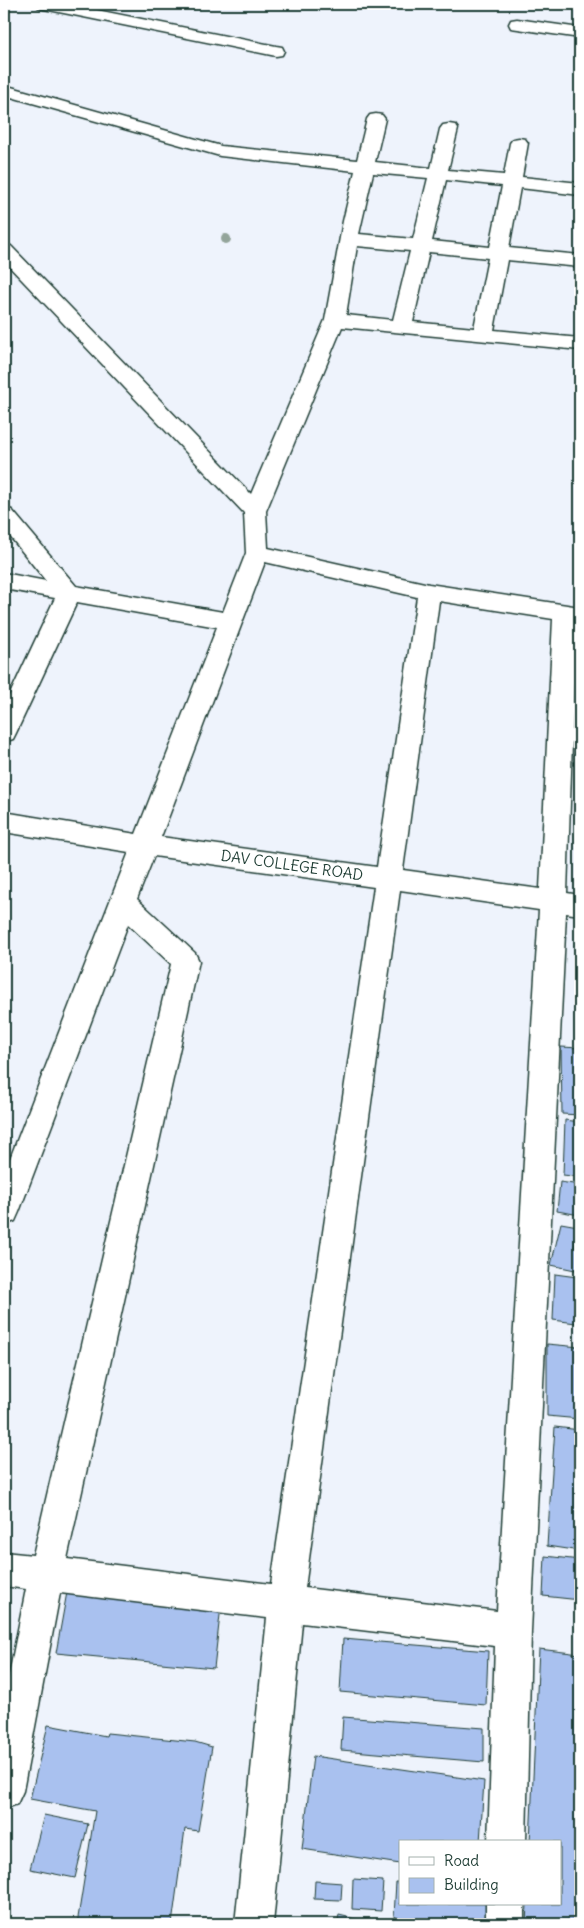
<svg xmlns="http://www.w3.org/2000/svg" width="584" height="1928" font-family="Delius,sans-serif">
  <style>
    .building { fill: #a9c1ef; stroke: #1f3d34 }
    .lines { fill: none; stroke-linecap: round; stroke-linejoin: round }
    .minor-casing { stroke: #1f3d34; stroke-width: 3 }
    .minor { fill: #fff; fill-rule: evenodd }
    .tree { fill: #93a49a }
    .labels { text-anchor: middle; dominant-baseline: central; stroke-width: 4; stroke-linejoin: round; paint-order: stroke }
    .street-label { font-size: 15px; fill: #1f3d34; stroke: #fff }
  </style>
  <rect width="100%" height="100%" fill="#eef3fc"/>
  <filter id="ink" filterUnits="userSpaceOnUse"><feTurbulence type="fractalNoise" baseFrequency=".02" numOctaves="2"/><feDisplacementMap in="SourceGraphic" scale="10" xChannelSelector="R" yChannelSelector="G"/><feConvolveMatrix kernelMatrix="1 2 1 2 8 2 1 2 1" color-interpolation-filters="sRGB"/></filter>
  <g filter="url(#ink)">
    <path class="building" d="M561,1047l19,1v67l-18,-1z
      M565,1120l15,2v55l-17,-2z
      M560,1182l20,3v30l-23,-4z
      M561,1223l17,3 -4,21 6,1v23l-29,-6z
      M555,1274l22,3 -1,46 -23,-3z
      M547,1344l33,3v72l-33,-3z
      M555,1427l25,3v121l-33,-5z
      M545,1556l35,4v40l-37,-4z
      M67,1592l154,14 -7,62 -158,-15z
      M343,1639l145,12 -2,54 -146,-13z
      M539,1649l41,5v270h-54l1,-20h33v-62h-30z
      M343,1717l141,11v34l-143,-12z
      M48,1725l58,11 1,-3 88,9 17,5 -14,84 -13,-2 -13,95h-95l18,-113 -65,-12z
      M313,1756l171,25 -4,61h-80v22l-98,-15z
      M44,1815l44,9 -13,54 -45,-9z
      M353,1879l30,2 -2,30 -29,-2z
      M315,1881l27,2 -1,17 -27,-1z
      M396,1882h4v22h88l-1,20h-39l-54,-7z
      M339,1915l37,9h-39z"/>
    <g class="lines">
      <defs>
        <path id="minor" d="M36,4h31l209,42 6,1 2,4 -2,4 -6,1 -232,-47 -6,-2z
          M517,19l63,9v10l-69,-10 -2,-4 2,-4z
          M4,85l217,61 136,14 10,-41 3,-4 6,-1 6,1 3,4 -10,43 56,6 9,-39 3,-4 6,-1 6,1 3,4 -10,41 56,5 6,-32 3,-4 6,-1 6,1 3,4 -6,34 58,6v12l-60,-7 -11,60 71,7v12l-73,-7 -13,70 86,8v12l-238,-23 -76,184 2,37 161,36 151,23v16l-4,-1 -9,271 13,2v20l-14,-2 -35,718 -5,211h-38l7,-196 -193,-23 -29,301h-38l32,-306 -207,-25 -37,198 -6,13 -13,5v-109l22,-111 -22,-3v-34l29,3 138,-591 -43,-40 -109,288 -4,9 -11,4v-51l125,-322 -125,-20v-20l132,22 81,-207 -140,-25 -61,131 -3,6 -9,3v-35l51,-109 -51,-9v-16l42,8 -42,-52v-21l8,2 64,76 147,26 23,-59 -2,-40 -240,-252v-17l7,2 240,248 74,-174 18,-99 12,-50 -135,-15 -216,-61zM373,173l55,5 -15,61 -54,-5zM446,180l56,6 -12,61 -58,-6zM357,246l53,5 -17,69 -47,-5zM429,252l59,6 -14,70 -61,-6zM265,562l152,35 -40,270 -216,-30zM439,601l114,18 -13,270 -137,-19zM154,856l220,31 -103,697 -204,-25 132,-598 -4,-8 -58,-54zM400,890l139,20 -42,701 -192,-23z
          M486,1904h38v20h-38z"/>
      </defs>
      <use href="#minor" class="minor-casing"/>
      <use href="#minor" class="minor"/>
    </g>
    <circle class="tree" cx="226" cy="239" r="5"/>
  </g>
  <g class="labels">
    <g class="street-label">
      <text transform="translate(292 865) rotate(8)">DAV COLLEGE ROAD</text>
    </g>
  </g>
  <rect width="584" height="1928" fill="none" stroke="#fff" stroke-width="20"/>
  <rect x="10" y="10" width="564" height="1908" fill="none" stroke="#1f3d34" stroke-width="2" filter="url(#ink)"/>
  <rect x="399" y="1840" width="162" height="65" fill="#ffffff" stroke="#a5b1ae"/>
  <rect x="409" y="1857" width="25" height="8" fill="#ffffff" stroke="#a5b1ae"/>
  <text x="444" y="1866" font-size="15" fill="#1f3d34">Road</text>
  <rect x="409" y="1878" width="25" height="15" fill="#a9c1ef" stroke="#a5b1ae"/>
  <text x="444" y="1890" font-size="15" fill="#1f3d34">Building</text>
</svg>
